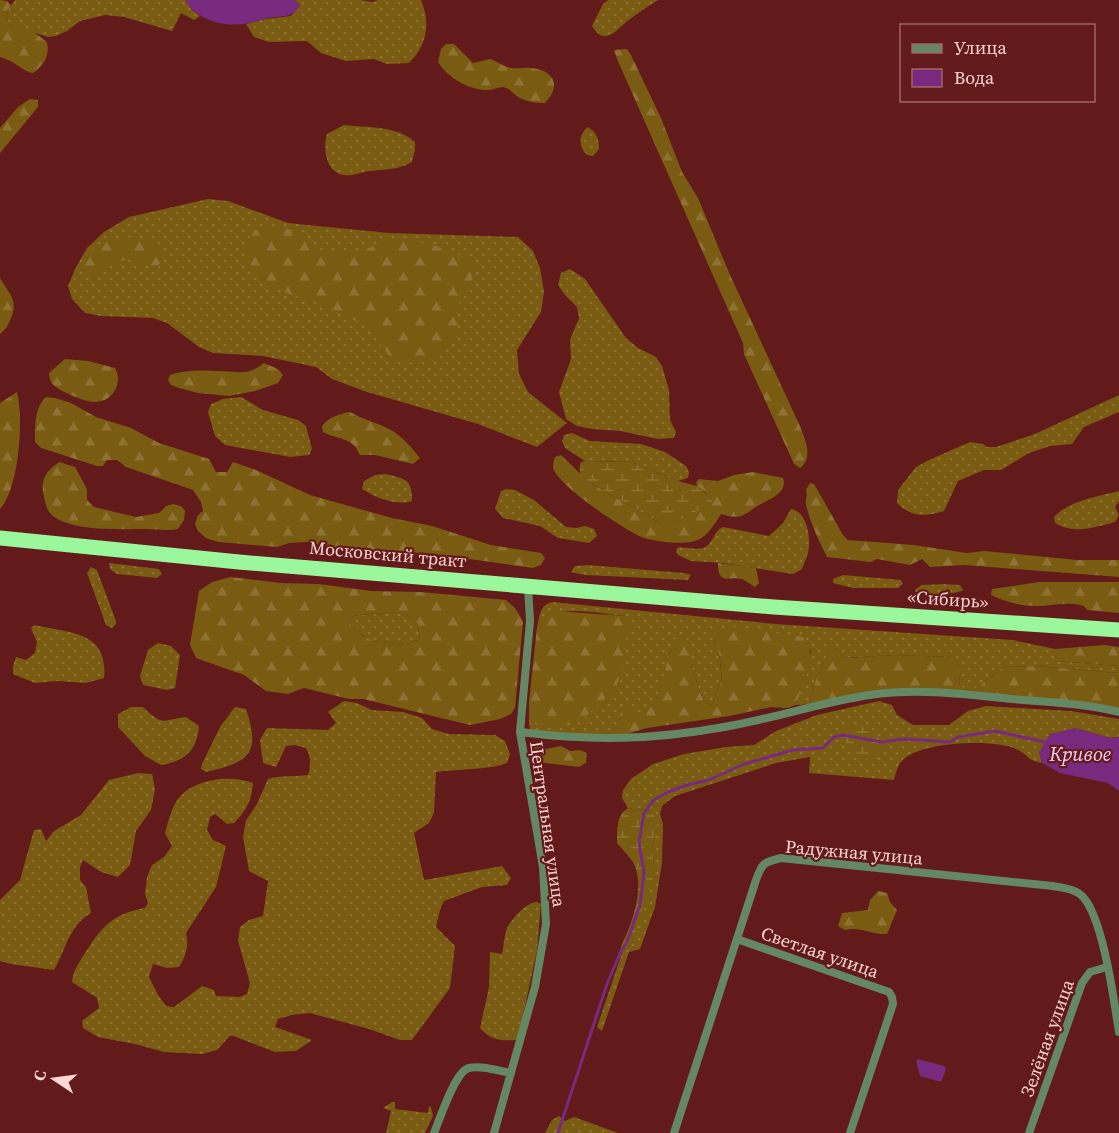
<svg xmlns="http://www.w3.org/2000/svg" width="1119" height="1133" font-family="'Source Serif 4',serif">
  <style>
    .grass { fill: url(#grass-dots) }
    .forest { fill: url(#forest-firs); fill-rule: evenodd }
    .wetland { fill: url(#wetland-marsh) }
    .water { fill: #782b7e }
    .lines { fill: none; stroke-linecap: round; stroke-linejoin: round }
    .stream { stroke: #782b7e; stroke-width: 3 }
    .street { stroke: #648864; stroke-width: 8 }
    .highway { stroke: #9af79c; stroke-width: 15 }
    .labels { text-anchor: middle; dominant-baseline: central; stroke-width: 4.5; stroke-linejoin: round; paint-order: stroke }
    .street-label { font-size: 18px; fill: #fcd7d3; stroke: #621a1a }
    .water-label { font-size: 20px; font-style: italic; fill: #fad1fc; stroke: #621a1a }
  </style>
  <defs>
    <pattern id="grass-dots" width="8" height="8" patternUnits="userSpaceOnUse" patternTransform="scale(1.5)"><rect width="8" height="8" fill="#795b11"/><path d="M2 2h.1M6 6h.1" fill="none" stroke="#8d7233" stroke-width="1.8" stroke-linecap="round"/></pattern>
    <pattern id="forest-firs" width="22" height="20" patternUnits="userSpaceOnUse" patternTransform="scale(1.5)"><rect width="22" height="20" fill="#795b11"/><path d="M5 1l3.5 6h-7zM16 11l3.5 6h-7z" fill="#8d7233"/></pattern>
    <pattern id="wetland-marsh" width="20" height="14" patternUnits="userSpaceOnUse" patternTransform="scale(1.5)"><rect width="20" height="14" fill="#795b11"/><path d="M1 5h8M5 5V1M11 12h8M15 12V8" fill="none" stroke="#8d7233"/></pattern>
  </defs>
  <rect width="100%" height="100%" fill="#621a1a"/>
  <path class="grass" d="M15,0h170l7,10 8,6 -6,4 -13,-7 -9,18 -48,-14 -19,-2 -25,6 -13,10 -11,5 -8,1 -38,-12 -4,-7 1,-7z
    M294,0h66l13,2 5,-2h43c10,23 6,46 -12,63l-22,1 -13,-5 -28,2 -25,-8 -14,-12 -38,1 -15,-5 -8,-13 19,-5 26,-3 9,-11z
    M608,0h50c-11,7 -22,14 -32,22 -11,10 -22,24 -34,4l11,-22z
    M344,125c24,3 52,0 71,17v8l-3,12c-13,8 -26,7 -42,9 -6,0 -12,3 -18,4 -25,3 -30,-23 -25,-41z
    M588,127c9,6 11,12 11,22l-6,7 -6,-1c-9,-9 -9,-20 1,-28z
    M208,199l20,2 60,22 101,10 129,4 15,14 7,17 4,24 -3,20 -24,38 2,24 9,18 39,31 -30,24 -59,-23 -111,-32 -35,-13 -16,-12 -53,-11 -50,-3 -14,-6 -32,-24 -14,-5 -52,-2 -16,-3 -13,-14 -4,-13 7,-17 12,-21 17,-16 25,-15z
    M570,269l15,10 41,59 12,10 18,9 6,9 7,24 1,30 6,12 -2,6 -16,1 -38,-8 -28,-2 -15,-3 -11,-7 -7,-27 12,-33 -1,-19 9,-22 -2,-11 -13,-13 -6,-9 3,-12z
    M1119,395v17l-35,15 -12,17 -22,2 -21,7 -28,17h-17l-26,11 -14,30c-17,6 -34,6 -47,-8l1,-13 18,-23 13,-7 41,-18 13,2 4,3h9l39,-13z
    M241,397l22,13 35,10 8,6 6,23 -3,6 -19,2 -65,-12 -10,-9 -7,-24 3,-8 12,-5z
    M572,433l18,8 51,3 24,8 21,14 3,6 -1,6 -10,3 -47,-19 -46,-1 -20,-13 -3,-7 2,-6z
    M385,474c19,4 28,5 27,27 -16,5 -36,-3 -50,-12l2,-8 11,-6z
    M506,489l9,1 19,10 32,27 10,1 9,-2 9,3 3,7 -8,7 -31,-5 -18,-12 -37,-8 -8,-9 6,-18z
    M1119,491v10l-4,6 4,8 -4,7c-20,5 -40,13 -60,1l-1,-6c16,-17 43,-20 65,-26z
    M791,509c14,2 19,23 18,36 0,8 -4,16 -7,24l-9,5 -71,-11 -31,-2 -13,-6 -2,-3 1,-4c8,-2 22,4 30,-2 7,-6 7,-15 16,-19l46,9 14,-13z
    M109,563l50,6 3,5 -5,4 -40,-4 -7,-5z
    M588,565l96,8 7,2 -3,5 -103,-5 -14,-3 4,-6z
    M91,567l6,3 19,51v3l-4,4 -6,-3 -19,-52z
    M843,575l58,5 2,4 -5,4h-45l-20,-5v-4z
    M943,584l17,1 3,5c-7,5 -38,5 -48,2l1,-3 6,-4z
    M552,602l224,22 237,16 42,9v12l64,5v7l-84,-7 -32,1 -26,21 -11,2 -7,-6 2,-16 -9,-11 -59,-2 -49,3 -6,-10 -8,2c-10,17 -17,34 -20,54l-14,1 12,-36 3,-19 -97,-11 5,14 3,25 -10,27 -7,-2 -5,-10 -9,-30 -20,-15c-5,17 -7,42 -17,57 -8,10 -21,21 -31,28 -7,6 -77,8 -86,4 -6,-3 -8,-9 -8,-15l8,3h35l53,-109c-25,-2 -74,-15 -88,11 3,-11 2,-21 15,-25z
    M387,612l18,2 12,7 3,18 -15,6 -32,-4 -17,-9 -7,-10 2,-5c11,-4 24,-2 36,-5z
    M34,625c35,8 75,6 70,53l-18,5 -29,-2 -22,2 -22,-9v-8l3,-9 10,3 9,-7 2,-11 -6,-14z
    M158,643l13,3 9,9 -5,33 -8,2 -24,-5 -3,-9 8,-26z
    M344,701l13,2 15,7 31,2 19,6 10,11 17,5 46,1 10,6 5,13 -3,9c-19,7 -49,6 -71,9l-2,41 -5,10 -15,10 10,47 78,-14 9,12 -4,7 -25,2 -38,14 -4,9 -4,17 19,19 -5,42 -38,52h-12l-31,-11 -59,-16 -18,2 -14,4 -3,8 37,13 -16,11 -21,1 -44,-17 -14,15 -15,4 -38,-2 -29,-8 -37,-7 -15,-9 -1,-7 17,-13 -2,-10 -25,-16c1,-11 6,-17 11,-26 18,-28 28,-42 62,-48l3,-5 -3,-9 2,-17 5,-12 12,-8 8,-11 -7,-13c3,-10 6,-23 11,-31 14,-23 53,-28 77,-19 -1,17 -7,28 -19,40l-7,1 -12,-10 -5,3 -3,13 6,10 13,6 -10,41 -30,46c3,13 0,23 -7,34l-12,1 -14,-4 -4,13 9,18 8,11 8,1 28,-21 12,4 2,6 24,1 7,-3 3,-11 -12,-42 2,-14 9,-7 14,-4 5,-35 -19,-10 -6,-34 3,-17 10,-14 12,-27c13,-4 26,-2 40,-4 3,-10 3,-18 -2,-27l-11,-3 -9,1 -10,21 -13,-4 -3,-23 7,-12 61,2 8,-7 -8,-11z
    M879,701l13,4 5,10 16,10h36l19,-14 18,-5 85,5 48,8v18l-9,1 -35,-10 -36,24 3,11c-16,-3 -12,-7 -24,-13 -23,-12 -95,-8 -114,9 -6,4 -8,14 -10,21l-85,-7 1,-16 -34,6 -101,33 -13,10 -2,8 3,10 -1,39 -7,44 -15,42 -11,3 -27,79 -5,-4 25,-74 10,-10 22,-82 -2,-11 5,-30c-6,-9 -12,-14 -23,-9l-6,-3 -6,-10 1,-8 8,-11 22,-15 31,-10 42,-7 28,-2 22,-14 41,-16z
    M131,707h12c21,20 18,13 43,10l13,9c-2,25 -14,35 -38,39l-16,-9 -27,-29v-13z
    M235,707l11,2c15,45 4,53 -40,63l-5,-3 1,-5 18,-37z
    M138,773l14,1 3,15 -4,21 -15,21 -6,34 -12,12 -17,-5 -18,-12 -3,7v13l6,7 5,26c-23,14 -24,35 -37,57l-43,-6 -11,-3v-61l20,-20 14,-50 7,-1 5,12 8,-10 27,-16 28,-35z
    M537,902l4,2 -4,47 -18,83 -3,6c-16,1 -26,0 -36,-12l9,-41 1,-35 12,2c2,-8 2,-19 5,-26 6,-10 18,-25 30,-26z
    M392,1102h3v7l33,4 1,-7 2,1 2,9 -8,17h-39l5,-22 -8,-3z
    M559,1116l6,5 9,-4 44,16h-73l7,-13z"/>
  <path class="forest" d="M0,0l7,1 4,4 -4,6 -1,7 4,7 21,5 16,12c3,14 -3,23 -14,31 -9,-1 -18,-12 -33,-16z
    M446,44h8l19,19 17,-4c8,3 14,8 22,9 6,1 13,-1 19,0 23,2 31,18 14,35 -9,0 -18,-1 -27,-6 -5,-3 -8,-9 -15,-10 -5,0 -10,3 -14,3 -19,1 -41,-12 -51,-28l3,-13z
    M627,49l4,6 30,63 21,54 16,26 32,77 70,151c5,14 14,31 0,42l-6,-4 -50,-110 -1,-11 -126,-284 -3,-9z
    M30,99l8,1v7l-38,46v-25l18,-21z
    M263,225l21,1 32,23 23,5 25,-3 24,-13 15,1 26,5 37,13 8,8c-1,18 -14,30 -17,47 -1,6 1,12 0,18 -3,25 -43,40 -63,29 -10,-6 -16,-20 -24,-28 -7,-7 -29,-18 -39,-23 -29,-13 -72,-15 -84,-50 -5,-15 5,-26 16,-33z
    M127,237l28,5 8,7 2,9c-14,19 -21,1 -39,2 -18,1 -21,18 -40,14l-5,-7c4,-21 27,-27 46,-30z
    M0,278c8,14 19,23 11,40 -3,8 -5,11 -11,16z
    M65,359l23,2 27,7c8,14 -1,34 -20,34 -10,0 -38,-11 -44,-20 -1,-2 -2,-7 -2,-9z
    M264,363l14,6 5,6 -5,8 -23,8 -26,5 -31,-3 -19,-5 -8,-3 -3,-5 2,-5c15,-5 33,-5 48,-4 20,0 28,6 46,-8z
    M17,392c7,26 2,97 -17,117v-106z
    M46,397l9,1 16,5 25,14 35,11 28,15 50,16 7,13h11l6,-10 23,8 54,25 82,23 40,8 59,19 50,8 4,5 -4,7 -8,3 -99,-14 -103,-7 -24,-5 -18,1 -12,4 -59,-5 -12,-4 -8,-7 -3,-7 3,-9 5,-4 -2,-9 -8,-12 -67,-23 -9,-7h-10l-4,6h-6l-56,-18 -6,-6c0,-15 -1,-34 11,-45z
    M350,412c14,8 28,11 41,18 12,7 21,18 29,28l-7,6 -38,-9h-15c-8,-19 -23,-15 -37,-23l-1,-6c7,-9 17,-12 28,-14z
    M561,455l28,27 75,43h7l40,-22 -5,-10 -9,-7 -1,-4 3,-3 19,2 16,-6 19,-3 30,6c5,14 -11,20 -22,26 -7,3 -13,10 -20,12 -7,2 -13,0 -20,-2 -6,9 -12,20 -21,25 -13,7 -42,3 -56,-1 -17,-6 -89,-54 -91,-71 0,-4 1,-7 2,-10z
    M59,462l16,5 12,22v11l7,7 42,10 23,-4 7,-7 7,-2 8,2 4,5 -1,9 -6,9c-11,2 -21,0 -32,0 -23,0 -78,3 -95,-15 -6,-6 -6,-14 -8,-22 -2,-15 5,-22 16,-30z
    M810,483l4,1 29,51 5,5 66,5 53,8 17,-2 93,9h42v17l-155,-12 -34,2 -8,-8 -12,6 -33,-6 -6,3 -44,-5c-9,-18 -16,-33 -21,-52 -1,-6 2,-9 0,-15z
    M718,563l38,5 3,15 -4,4c-4,-2 -9,-7 -14,-8 -12,-3 -23,7 -23,-16z
    M231,577l50,6 38,1 52,7 50,1 85,8 9,8 8,13 -8,87 -4,6 -11,5 -30,6 -107,-26h-14l-45,-11 -16,6 -22,-3 -22,-16 -48,-17 -6,-13 9,-54 13,-9zM387,612l18,2 12,7 3,18 -15,6 -32,-4 -17,-9 -7,-10 2,-5c11,-4 24,-2 36,-5z
    M1039,582h80v31l-32,-3 -3,-4c-16,-5 -31,0 -47,0 -17,0 -31,-4 -46,-11l1,-6z
    M556,611l69,5 4,7 -6,42 -7,23 -36,34 -8,3h-35l-8,-3v-20l8,-75 4,-8z
    M729,626l74,11c17,16 -1,49 -7,68l-9,3 -16,-1 -42,9 -82,12 -26,8c-3,-13 -6,-20 6,-29l10,14 16,-16 6,-11 12,-46 3,-8 11,-9 6,32 9,30 5,10 7,2 10,-27 -3,-25 -5,-14 3,-9z
    M1104,645l15,2v19l-65,-5 1,-12z
    M839,648l5,10 49,-3 60,2 8,11 -2,16 7,6 12,-3 25,-20 32,-1 84,7v37l-216,-18 -93,12c3,-20 10,-37 20,-55z
    M541,744l5,5 15,-3 9,5 10,-1 7,3 -1,10 -7,4 -41,-5 -5,-5 -2,-8 3,-3z
    M878,891l9,2 3,9 7,8 -10,24c-15,1 -28,-8 -42,-4l-7,-4 4,-13 26,-3 2,-10z"/>
  <path class="wetland" d="M585,461l46,1 47,19 19,5 15,13v4l-41,22h-7l-75,-43c-7,-6 -12,-9 -8,-20z
    M857,725c14,3 28,14 26,30 -7,7 -24,6 -31,-2 -5,-5 -7,-13 -9,-18l4,-8z
    M628,808l6,3c11,-5 17,0 24,9l-6,30 2,11 -7,34 -15,48 -10,10 -1,-7c11,-22 25,-61 12,-84 -5,-7 -11,-13 -16,-19 0,-13 -1,-28 11,-35z"/>
  <path class="water" d="M185,0h109l6,5c-6,14 -20,10 -33,13 -6,2 -12,4 -18,5 -23,5 -52,-2 -64,-23z
    M1075,728l35,10 9,-1v54l-11,-8 -48,-10 -18,-10 -3,-11 11,-18z
    M918,1059l26,7 2,3 -5,13 -21,-6 -4,-15z"/>
  <g class="lines">
    <path class="stream" d="M558,1133l49,-149 14,-33 6,-9 13,-37 4,-32 -5,-31 5,-29 10,-13 14,-8 19,-7 22,-5 35,-16 49,-14 30,-2 11,-11 9,-2 38,7 24,-3 45,3 8,-5 37,-6 50,11"/>
    <path class="street" d="M520,732c72,9 133,8 204,-5 49,-8 97,-25 146,-32 48,-7 94,-1 141,4 36,3 73,4 108,13
      M737,939l152,53 3,5 1,7 -43,129
      M434,1133c6,-14 21,-62 35,-65 12,-3 30,3 42,5
      M494,1133l41,-146 11,-63 -3,-57 -23,-135 10,-111 -2,-35
      M674,1133l82,-253c6,-17 8,-18 25,-22l272,28c10,2 23,3 30,11 20,21 31,104 36,135
      M1029,1133l53,-150 8,-11 17,-5"/>
    <path class="highway" d="M0,538l239,24 535,45 345,23"/>
  </g>
  <g class="labels">
    <g class="street-label">
      <text transform="translate(388 554) rotate(5)">Московский тракт</text>
      <text transform="translate(948 599) rotate(4)">«Сибирь»</text>
      <text transform="translate(548 824) rotate(82)">Центральная улица</text>
      <text transform="translate(854 852) rotate(5)">Радужная улица</text>
      <text transform="translate(820 952) rotate(19)">Светлая улица</text>
      <text transform="translate(1047 1038) rotate(-70)">Зелёная улица</text>
    </g>
    <g class="water-label">
      <text x="1080" y="754">Кривое</text>
    </g>
  </g>
  <rect x="900" y="24" width="195" height="78" fill="#621a1a" stroke="#a06664" stroke-width="1.5"/>
  <rect x="912" y="44" width="30" height="9" fill="#648864" stroke="#a06664" stroke-width="1.5"/>
  <text x="954" y="54" font-size="18" fill="#fcd7d3">Улица</text>
  <rect x="912" y="69" width="30" height="18" fill="#782b7e" stroke="#a06664" stroke-width="1.5"/>
  <text x="954" y="84" font-size="18" fill="#fcd7d3">Вода</text>
  <g transform="translate(54 1079) rotate(283)" stroke="#621a1a" stroke-width="4.5" paint-order="stroke">
  <path d="M0-4.5L10 22L0 15L-10 22Z" fill="#fcd7d3"/>
  <text y="-9" font-size="16" font-weight="bold" text-anchor="middle" fill="#fcd7d3">С</text>
  </g>
</svg>
